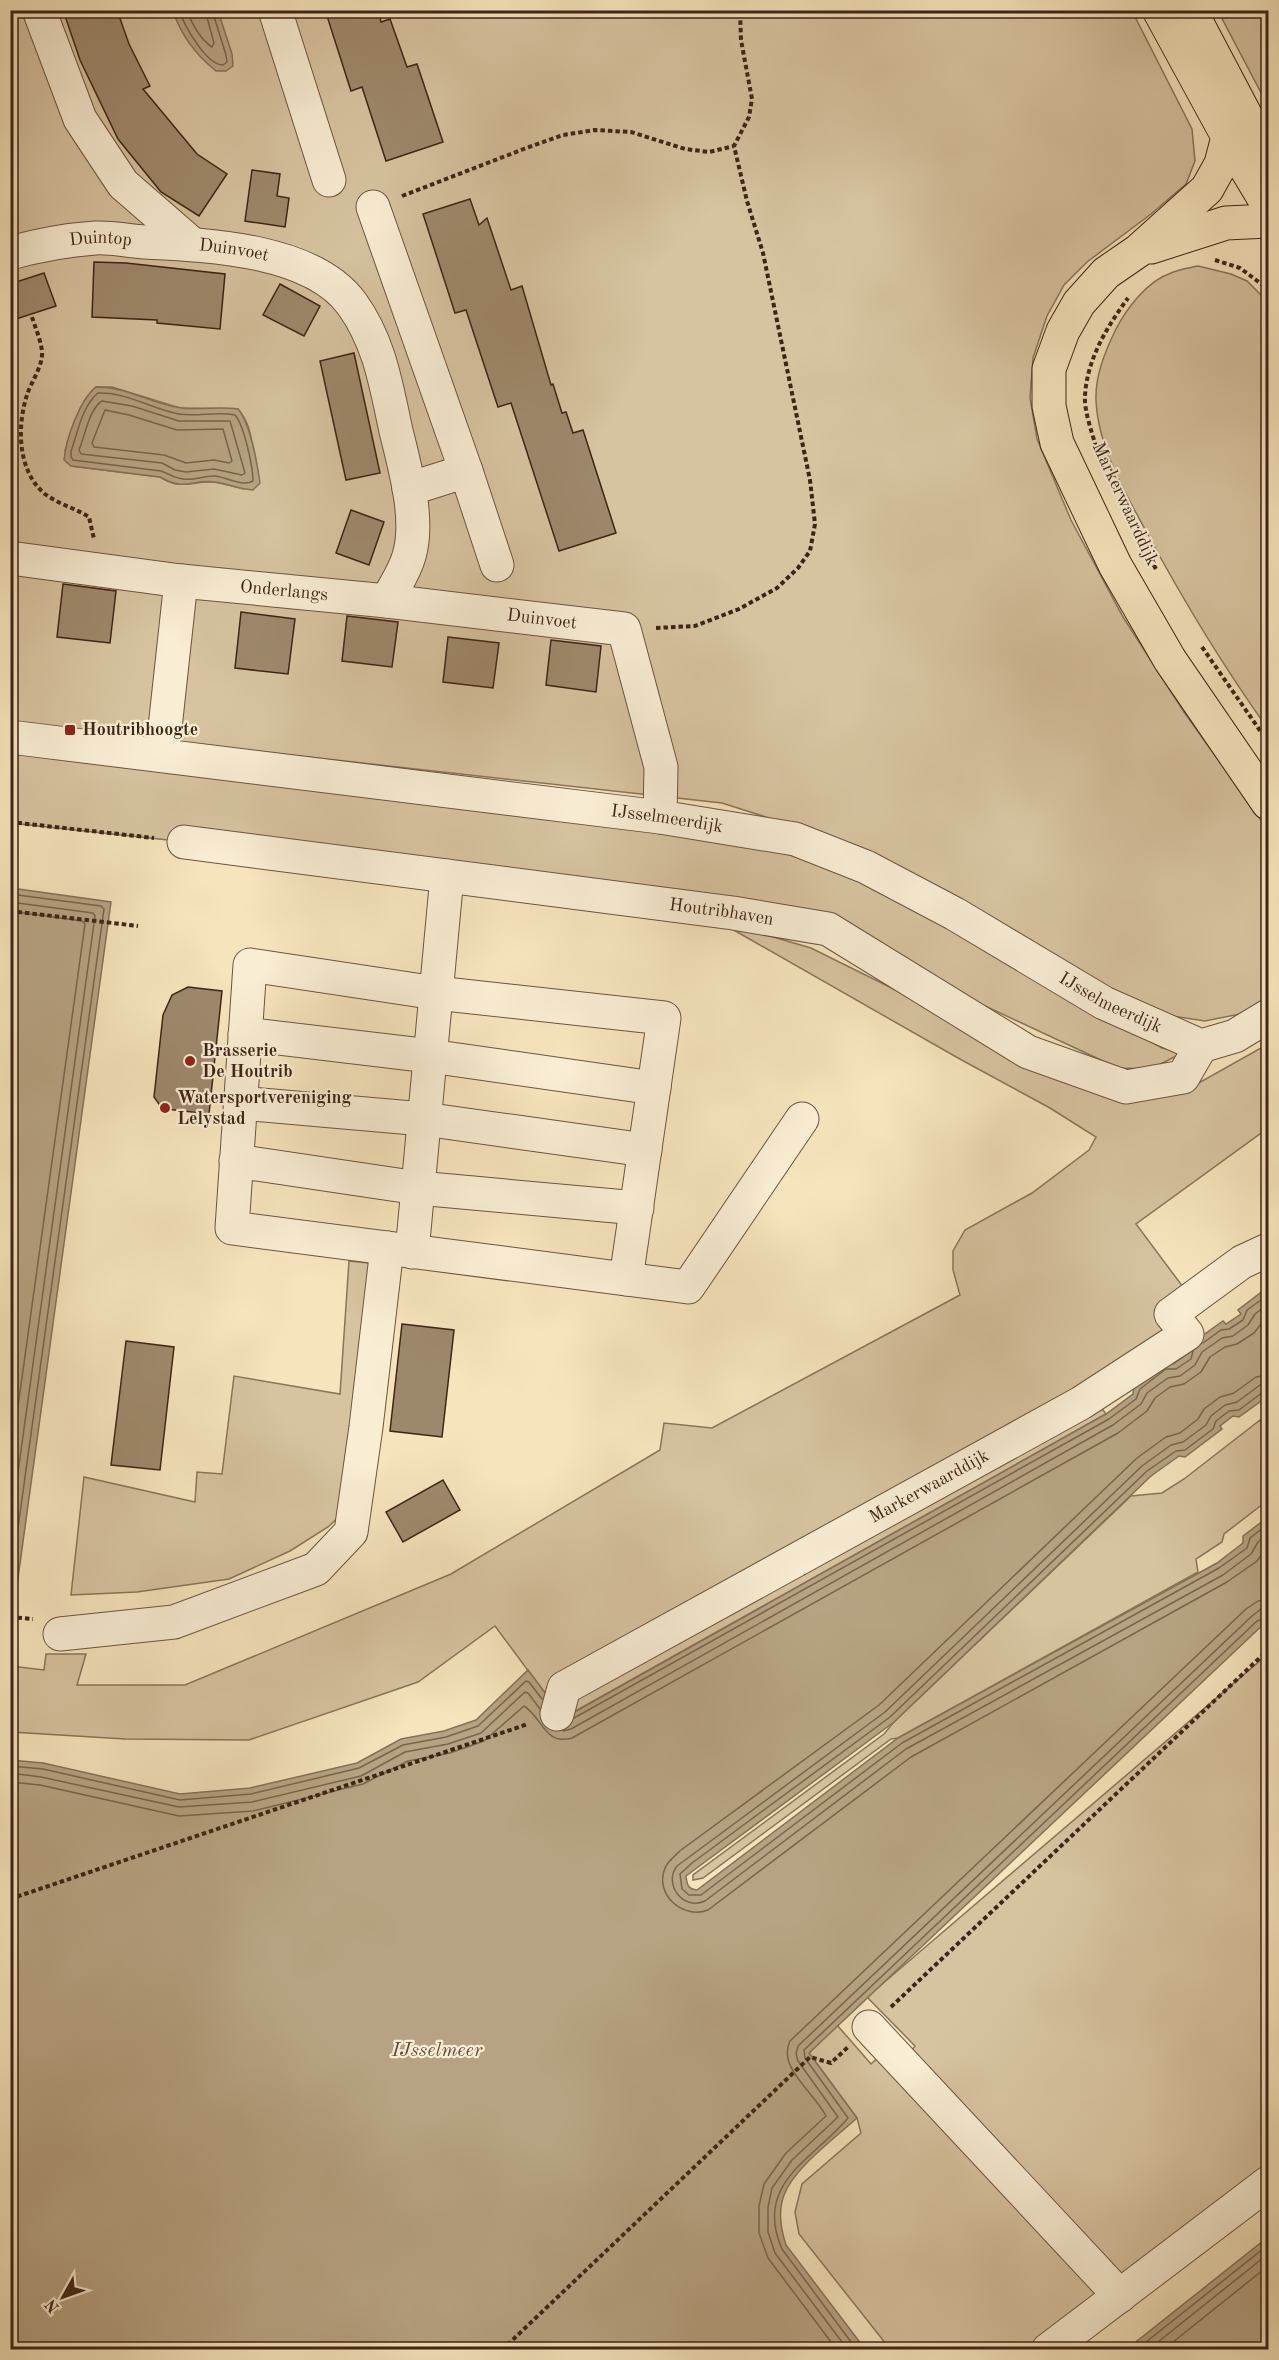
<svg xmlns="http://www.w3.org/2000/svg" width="1279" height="2360" font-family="'Old Standard TT',serif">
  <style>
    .green { fill: #d7c3a0; stroke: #8a745a; stroke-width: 1.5; fill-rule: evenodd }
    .water { fill: #b7a383; stroke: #877057; stroke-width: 1.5 }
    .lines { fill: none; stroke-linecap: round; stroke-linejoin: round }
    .shore { stroke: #7a644c; stroke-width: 1.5 }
    .building { fill: #9e886c; stroke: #3e2415; stroke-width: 1.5 }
    .minor-casing { stroke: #6c543f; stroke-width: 35 }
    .major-casing { stroke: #3e2415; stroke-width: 35 }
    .path { stroke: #3e2415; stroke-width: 4; stroke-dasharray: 4.5 3; stroke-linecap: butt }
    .minor { stroke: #f9edd3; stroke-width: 33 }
    .major { stroke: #f6e4bc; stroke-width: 33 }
    .poi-dot { fill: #8f2418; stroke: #f9edd3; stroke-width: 2 }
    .labels { text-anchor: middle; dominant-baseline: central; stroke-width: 4.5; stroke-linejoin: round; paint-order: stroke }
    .street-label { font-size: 18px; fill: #3e2415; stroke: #f9edd3 }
    .poi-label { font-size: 18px; font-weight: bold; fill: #3e2415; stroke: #f9edd3; text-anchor: start }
    .water-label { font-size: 20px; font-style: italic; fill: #624a36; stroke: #f9edd3 }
  </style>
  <rect width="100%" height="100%" fill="#f6e4bc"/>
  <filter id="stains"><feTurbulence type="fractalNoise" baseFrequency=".00333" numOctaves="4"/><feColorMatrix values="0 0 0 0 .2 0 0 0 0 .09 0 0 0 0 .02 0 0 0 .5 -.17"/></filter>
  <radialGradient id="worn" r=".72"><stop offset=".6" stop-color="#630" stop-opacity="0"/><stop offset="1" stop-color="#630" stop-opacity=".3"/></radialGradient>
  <path class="green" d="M11,11h1121l60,118 3,32 -9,23 -35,30 -64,48 -23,23 -17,31 -14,42 -3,40 7,41 34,81 52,97 61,95 84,118v171l-13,10 -50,10 -66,-10 -279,-164 -138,-44 -711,-79zM96,387h16l68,21 58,1c21,25 13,52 6,80 -11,-2 -23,-7 -33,-7 -23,0 -29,8 -51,-5l-89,-11 -6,-16c9,-22 12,-47 31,-63z
    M1218,11h50v95z
    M1198,266l33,8 16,7 21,21v427c-45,-63 -85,-129 -122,-198 -22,-40 -48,-84 -50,-131 -1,-24 9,-48 19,-69 11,-22 32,-50 56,-58 8,-4 18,-5 27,-7z
    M11,750l184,21 588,79 62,19 317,179 22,4 -33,17 -33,-1 -150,-70 -157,-78 -210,-33 -590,-64z
    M732,929l31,5 48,14 264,131 106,14 87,-49v84l-132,96 50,67 -8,43 -88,59 16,21 -543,304 -68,-92 -77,56 -169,58 -124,-1 -114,-7v-66l33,4 2,-16h40l-9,31h108l266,-111 209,-124 4,-27 48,5 248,-133 -7,-25v-19l12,-21 67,-37 57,-43 7,-13 -46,-29 -92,-50z
    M349,1261l30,3 -36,249 -15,14 -38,24 -61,28 -92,13 -66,3 13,-118 111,25 2,-30 25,2 12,-98 106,18z
    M1260,1420l8,11v69l-44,34 -2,8 -26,17 2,13 -300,166 -7,1 -188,139 -10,2v-5l191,-141 10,-12 237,-226 31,-3 22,-14z
    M1268,1654v516l-148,111 -209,-230 4,-5 -48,-49z
    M837,2025l34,39 11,-10 216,240 -5,7 -65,48h-138l-91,-115 -4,-22 7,-28 59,-51 -4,-15 -48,-65z"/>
  <path class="water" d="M173,11h45l14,43 1,12 -7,5h-10c-20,-16 -35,-36 -43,-60z
    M96,387c35,0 55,18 86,21 19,2 37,-2 56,1 13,15 19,54 22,74l-7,7c-13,-1 -25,-6 -38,-8 -24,-3 -29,10 -55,-5l-89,-11 -7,-6c2,-21 15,-59 32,-73z
    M11,888l100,14 -100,727 -1,-741z
    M1268,1287v109l-29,21 -6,-1 -13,10 2,3 -37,28 -6,-1 -28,20 -257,246 -208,154c1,9 2,13 11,14l201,-152 319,-175 26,-20v-7l25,-19v103l-459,433 48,65c-22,20 -63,50 -73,77 -6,16 -3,35 2,50l79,104 -854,1v-590l32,3 137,31 70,-6 107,-25 44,-24 43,-8 32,-11 52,-50 36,48 542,-304 27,-20 1,-8 35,-26 4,4 14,-10 1,-8 35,-25 3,3 15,-10 -3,-4z
    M1268,2237v112h-141z"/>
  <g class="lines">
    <path class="shore" d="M179,10c5,15 27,55 44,55l4,-3 -1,-7 -14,-45
      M187,10c4,13 14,30 25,37l2,-4 -9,-33
      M98,393c29,-1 53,16 81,21 19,3 37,-3 56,1 9,10 18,52 18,66 -10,6 -25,-3 -37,-5 -11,-1 -22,5 -33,3 -9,-1 -14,-5 -22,-8l-88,-11 -2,-3v-6c7,-19 11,-45 27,-58z
      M102,401l30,5 47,15h51l15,52 -3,2 -28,-6 -28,3 -11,-2 -13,-7 -81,-9 -2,-4c6,-14 10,-41 23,-49z
      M105,410l24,5 48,15 46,-1 9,32 -3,2 -15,-3 -28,3 -22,-8 -70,-8 -2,-4z
      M10,894l91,12 3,3 -94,676
      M10,902l83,11 2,3 -85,614
      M10,911l72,10 3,3 -75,540
      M1203,1343l18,-13 8,-1 14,-9 4,-10 21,-15
      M1268,1375l-12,2 -22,16 -14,4 -16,12 -6,10 -18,14 -14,4 -29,21 -258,247 -198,145c-6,6 -13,11 -16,18 -11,26 18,52 43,42l203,-153 316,-175 30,-21 11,-16
      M1268,1384l-8,1 -23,17 -12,3 -14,11 -5,9 -23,17 -12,3 -29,21 -257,246 -208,154c-14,18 6,45 28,35l201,-152 317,-174 28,-21 7,-12 10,-8
      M1268,1391l-5,1 -24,18 -10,1 -13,10 -3,8 -28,21 -9,1 -29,20 -257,246 -198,146 -12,11 2,15 7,6h12l201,-152 317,-175 28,-20 3,-10 18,-14
      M574,1718l535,-299 27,-20 4,-10 26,-20h10l15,-10 2,-8
      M563,1731l8,-2 542,-304 28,-21 6,-11 21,-15 12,-2 15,-11 7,-13 20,-14 11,-2 15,-11 7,-11 13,-10
      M10,1766l33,3 137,31 71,-6 108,-26 44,-23 43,-8 32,-11 48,-45 3,1 13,17
      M10,1773l31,4 138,30 73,-5 109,-26 44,-24 43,-8 33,-11 44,-41 3,1 12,16
      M10,1782l30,3 139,31 74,-5 110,-27 45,-23 42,-8 34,-12 40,-35c18,11 21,40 48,32l546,-305 29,-22 8,-13 15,-11 14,-3 17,-12 9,-15 15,-10 12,-3 17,-11 14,-18
      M837,2350l-69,-92 -9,-25v-27l5,-22 22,-31 40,-37c-11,-23 -49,-48 -36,-75l456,-432 12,-8 10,-2
      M848,2350l-73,-97 -7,-21v-25l4,-19 20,-28 46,-43 -40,-56 -2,-7 2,-8 454,-430 9,-7 7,-1
      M857,2350l-75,-101c-29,-66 32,-90 66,-131l-43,-60 -1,-8 453,-429 11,-5
      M1136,2350l132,-105
      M1148,2350l120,-96
      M1163,2350l105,-84"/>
  </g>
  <path class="building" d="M63,10h54l12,34 21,42 -7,3 54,65 30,20 -28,42 -38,-24 -43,-53 -38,-79z
    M344,10h34l3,12 9,-3 17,48 10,-3 26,78 -57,19 -24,-74 -11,4 -24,-75z
    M252,170l28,4 -3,22 12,2 -4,29 -40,-6z
    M470,199l9,26 8,-7 24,72 11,-4 29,99 2,-1 9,29 4,-1 7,21 10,-3 33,103 -57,18 -48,-148 -13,4 -32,-97 -11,3 -32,-99z
    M94,262l32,1 99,11 -5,55 -63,-6v-3l-65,-3z
    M44,273l12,33 -46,15v-37z
    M280,284l40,22 -16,30 -41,-21z
    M354,353l26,120 -34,7 -26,-119z
    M351,510l33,12 -15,43 -33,-12z
    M63,584l53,7 -6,52 -53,-6z
    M241,612l54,7 -7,55 -53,-6z
    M347,616l51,6 -6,45 -50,-6z
    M448,637l51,6 -6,45 -50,-6z
    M551,640l50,6 -5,46 -50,-7z
    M188,987l34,4 -13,123 -43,-5 -5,-2 -7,-10 9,-82 9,-20z
    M402,1324l52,6 -12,107 -52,-6z
    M126,1341l48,6 -14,123 -49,-5z
    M443,1480l17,30 -57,32 -17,-30z"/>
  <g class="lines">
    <defs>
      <g id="minor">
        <path d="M39,10l41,109 43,65 69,60"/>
        <path d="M275,10l54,170"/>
        <path d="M373,207l93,264 31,94"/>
        <path id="s1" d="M10,253c29,-8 56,-13 85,-15 16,-1 34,3 50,4 62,3 167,7 207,62 28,39 34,81 44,127 9,37 24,88 13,125 -4,15 -15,31 -22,45l237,28 37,138 -1,50"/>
        <path d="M409,489l57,-18"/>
        <path id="s2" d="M10,558l171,23 206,20"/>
        <path id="s3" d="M10,737l650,80 135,22 71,28 89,47 149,89 97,43 34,-10 33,-20"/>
        <path d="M162,755l19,-174"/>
        <path id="s4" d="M184,842l549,71 95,16 200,123 98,35 57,-10 18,-31"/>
        <path d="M250,965l186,28 228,25 -38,261 -394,-51z"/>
        <path d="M245,1034l185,22 224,32"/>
        <path d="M240,1103l184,16 221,31"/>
        <path d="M236,1161l182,27 219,20"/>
        <path d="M412,1252l35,-376"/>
        <path d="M626,1279l62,8 114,-168"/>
        <path d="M60,1634l114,-12 142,-53 35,-37 15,-105 21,-179"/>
        <path id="s5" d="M557,1714l7,-26 517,-285 106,-69 -16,-20 71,-52 26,-12"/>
        <path d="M869,2027l251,269"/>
        <path d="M1048,2350l220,-167"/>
      </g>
      <path id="major" d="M1159,10l79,145 30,50
        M1190,10l78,148
        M1228,137l-7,27 -14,25 -69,62 -32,22 -27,30 -16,28 -14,38v37l8,37 58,122 55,95 98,143
        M1151,247l75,-24 42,-2"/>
    </defs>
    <use href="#minor" class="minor-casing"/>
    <use href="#major" class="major-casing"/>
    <path class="path" d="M402,196l127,-49 34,-12 32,-5 36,2 54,17 24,3 25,-6
      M1215,260l25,8 28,21
      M32,317c3,10 9,23 10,35 1,14 -11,30 -15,43 -10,31 -10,76 18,99 13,10 30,14 44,23l5,22
      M1096,447c-4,-15 -12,-36 -11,-51 2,-37 22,-69 43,-98
      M1136,532l21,39
      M656,628l39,-2 44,-17 38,-21 21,-20 12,-17 5,-27 -5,-44 -47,-227 -16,-52 -13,-55 15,-29 3,-18 -11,-59 -1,-30
      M1202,647l66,95
      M10,822l144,16
      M10,911l128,15
      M10,1617l23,2
      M10,1899l518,-175
      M891,2007l377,-357
      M502,2350l308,-293 21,6 17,-16"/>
    <use href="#minor" class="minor"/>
    <use href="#major" class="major"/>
  </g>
  <g class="poi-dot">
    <rect x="64" y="724" width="12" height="12" rx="3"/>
    <circle cx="190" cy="1061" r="6"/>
    <circle cx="165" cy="1108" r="6"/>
  </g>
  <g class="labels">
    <g class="street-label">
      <text stroke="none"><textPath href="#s1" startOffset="92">Duintop</textPath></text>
      <text stroke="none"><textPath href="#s1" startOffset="226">Duinvoet</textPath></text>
      <text transform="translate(1125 504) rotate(65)">Markerwaarddijk</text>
      <text stroke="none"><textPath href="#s2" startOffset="276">Onderlangs</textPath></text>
      <text stroke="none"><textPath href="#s1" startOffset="828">Duinvoet</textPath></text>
      <text stroke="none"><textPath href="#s3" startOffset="662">IJsselmeerdijk</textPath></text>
      <text stroke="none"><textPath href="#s4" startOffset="542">Houtribhaven</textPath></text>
      <text stroke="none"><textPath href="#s3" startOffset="1148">IJsselmeerdijk</textPath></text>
      <text stroke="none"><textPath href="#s5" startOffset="444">Markerwaarddijk</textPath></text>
    </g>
    <g class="poi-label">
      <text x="82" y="730">Houtribhoogte</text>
      <text x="202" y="1051">Brasserie<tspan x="202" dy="21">De Houtrib</tspan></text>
      <text x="177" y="1098">Watersportvereniging<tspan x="177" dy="21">Lelystad</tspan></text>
    </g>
    <g class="water-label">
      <text x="437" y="2051">IJsselmeer</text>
    </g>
  </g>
  <rect width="1279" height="2360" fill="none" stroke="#f6e4bc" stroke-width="36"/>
  <rect x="12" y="12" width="1255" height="2336" fill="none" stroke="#3e2415" stroke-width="3"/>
  <rect x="18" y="18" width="1243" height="2324" fill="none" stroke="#3e2415" stroke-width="1.5"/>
  <g transform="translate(63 2297) rotate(230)" stroke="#f9edd3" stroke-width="4.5" paint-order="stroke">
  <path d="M0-4.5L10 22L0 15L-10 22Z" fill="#3e2415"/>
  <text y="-9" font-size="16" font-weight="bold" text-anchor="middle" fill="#3e2415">N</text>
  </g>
  <rect width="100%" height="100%" filter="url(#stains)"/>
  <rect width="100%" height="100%" fill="url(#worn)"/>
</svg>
